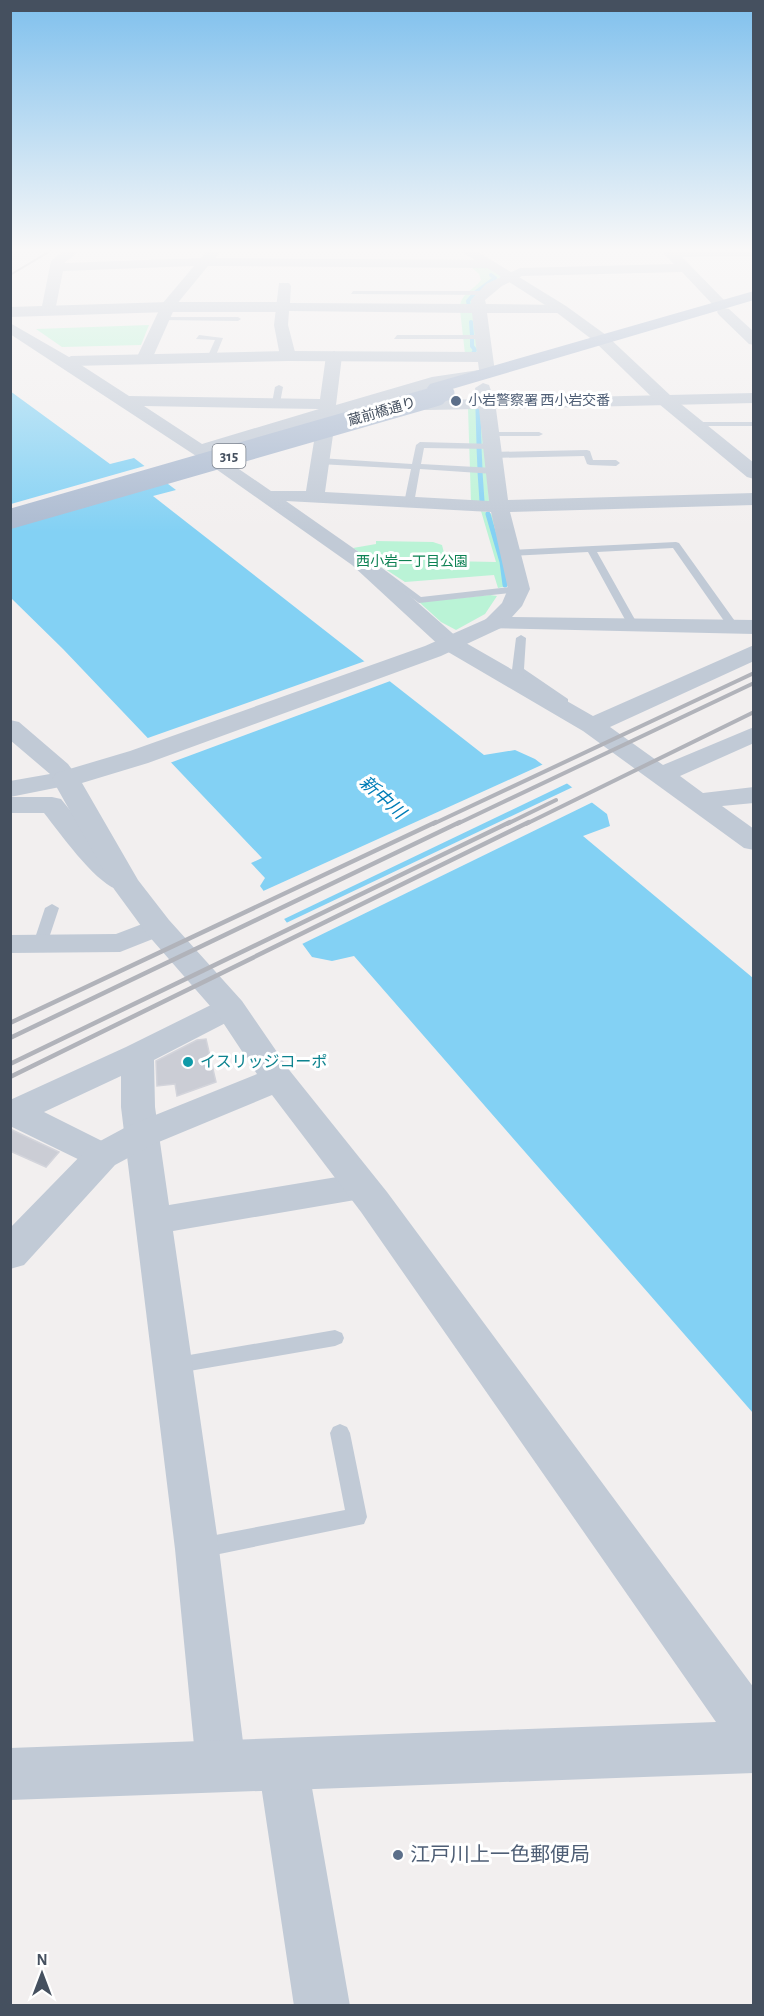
<svg xmlns="http://www.w3.org/2000/svg" width="764" height="2016" font-family="'Alegreya Sans','Noto Sans JP',sans-serif">
  <style>
    .green { fill: #baf3d6 }
    .water { fill: #83d1f4 }
    .pier { fill: #f2efef }
    .lines { fill: none; stroke-linecap: round; stroke-linejoin: round }
    .stream-far1 { stroke: #83d1f4; stroke-width: 4 }
    .stream { stroke: #83d1f4; stroke-width: 5 }
    .building { fill: #cbcdd5; stroke: #d3d4db; stroke-width: 1.5 }
    .service { fill: #c1cad6; fill-rule: evenodd }
    .minor { fill: #c1cad6; fill-rule: evenodd }
    .tertiary { fill: #c1cad6; fill-rule: evenodd }
    .primary { fill: #acbbd1; fill-rule: evenodd }
    .rail-far2 { stroke: #b1b3ba; stroke-width: 2 }
    .rail-far1 { stroke: #b1b3ba; stroke-width: 4 }
    .rail { stroke: #b1b3ba; stroke-width: 4.5 }
    .primary-bridge-far1 { stroke: #acbbd1; stroke-width: 15 }
    .primary-bridge { stroke: #acbbd1; stroke-width: 20 }
    .service-dot { fill: #5c6f8a; stroke: #fff; stroke-width: 2 }
    .culture-dot { fill: #0f9aa8; stroke: #fff; stroke-width: 2 }
    .labels { text-anchor: middle; dominant-baseline: central; stroke-width: 6; stroke-linejoin: round; paint-order: stroke }
    .far-service-label { font-size: 14px; fill: #4e5e75; stroke: #fff; text-anchor: start }
    .far-street-label { font-size: 14px; fill: #45505f; stroke: #fff }
    .far-park-label { font-size: 14px; fill: #0e8254; stroke: #fff }
    .shield { fill: #fff; stroke: #7d848f; stroke-width: 1.5 }
    .shield-label { font-size: 15px; font-weight: bold; fill: #45505f }
    .culture-label { font-size: 16px; fill: #0d838f; stroke: #fff; text-anchor: start }
    .water-label { font-size: 18px; font-style: italic; fill: #007db7; stroke: #fff }
    .near-service-label { font-size: 20px; fill: #4e5e75; stroke: #fff; text-anchor: start }
  </style>
  <rect width="100%" height="100%" fill="#f2efef"/>
  <path class="green" d="M470,266h14l18,10 -29,30 -13,1c1,-14 14,-17 21,-27l-2,-6z
    M460,310l14,1 4,43h-13z
    M149,325l-8,20 -79,2 -26,-18z
    M468,408l14,2 7,91 -18,1z
    M481,511l9,2 2,2 16,71 -10,2 -4,-13 -89,7 -52,-34 23,-4v-3l57,1 9,3 4,16 50,1z
    M490,595l7,1 -12,18 -29,16 -15,-8 -22,-20z"/>
  <path class="water" d="M10,391l100,73 24,-6 42,32 -23,6 331,259 31,-5 20,9 72,55 3,12 -27,10 170,142v435l-399,-457 -22,5 -20,-4 -52,-71 5,-8 -14,-15 11,-5 -199,-209 -52,-51z"/>
  <path class="pier" d="M148,465l20,15 -157,46v-22z
    M368,660l25,20 -226,84 -22,-25z
    M546,763l24,19 -288,138 -21,-28z
    M575,786l20,15 -295,144 -16,-21z"/>
  <g class="lines">
    <path class="stream-far1" d="M476,292l19,-14 -4,-3
      M469,306l-1,-5 6,-7
      M471,322l1,13
      M472,339v7l3,4 -2,3"/>
    <path class="stream" d="M478,410l1,34
      M479,447l1,22
      M480,472l2,29
      M488,514l14,48 3,23"/>
  </g>
  <path class="building" d="M206,1039l10,43 -39,14 -2,-12 -18,2 -1,-25 41,-21z
    M10,1129l49,23 -13,15 -36,-16z"/>
  <g class="lines">
    <path class="service" d="M353,291h131l3,2 -3,2 -133,-1z
      M163,317h75l3,2 -3,2 -77,-1z
      M199,335l24,3 -9,22 -7,-2 8,-18 -19,-1z
      M397,335h84l4,2 -4,2h-87z
      M279,385l4,2 -3,16 -4,2 -4,-2 3,-16z
      M693,422h61v4h-64v-4z
      M490,432h49l4,2 -4,2h-52l-1,-2z
      M420,442l75,2v4l-3,1 -68,-1 -3,16 73,4 4,3 -4,3 -74,-5 -6,34 -5,3 -5,-3 7,-34 -92,-5 -4,-3 4,-3 93,6 4,-19z
      M587,450l3,1 3,9h23l4,3 -4,3 -26,-1 -3,-1 -3,-8 -92,2 -4,-3 4,-3z
      M676,542l3,1 58,81v4h-8l-56,-80 -76,4 41,73 -5,3 -5,-3 -40,-73 -78,4 -5,-3 5,-3z
      M366,561l12,4 43,32 98,-11 5,3 -5,3 -100,11 -47,-34 -9,-3v-4z
      M521,635l5,3 -2,31 44,30v4h-8l-48,-33 4,-32z
      M52,904l7,4 -12,36 -2,3h-10l-2,-3 12,-36z
      M335,1330l7,3 2,5 -2,5 -7,3 -163,28 -7,-2 -3,-6 3,-6 7,-2z
      M340,1424l7,3 3,6 17,84 -3,7 -164,34 -8,-3 -3,-7 3,-7 8,-3 145,-28 -15,-77 3,-6z"/>
    <path class="minor" d="M65,250l13,2 -14,11 137,-5 7,-8h10l2,2 -5,6 273,2 7,4 -7,4 -280,-2 -32,39 -24,54 -8,5 -8,-5 26,-55 32,-38 -131,5 -8,40 -2,3h-10l-2,-3 10,-50z
      M665,250h89v6l-72,1 43,44 2,3 -2,3h-10l-33,-35 -160,4 -20,10 -17,14 1,4 75,1 7,4 -7,4h-74l8,59 -2,3 -59,12 -220,65 57,39h35l9,-56 3,-4h12l3,4 -8,57 164,9 -10,-92 -52,1 -6,-1 -2,-4 2,-4 56,-2 -2,-11 8,-5 6,2 5,14 260,-6v10l-258,6 12,91 246,-7v12l-244,7 20,77 -8,17 -10,11 242,3v14l-269,-6 -3,-5 20,-20 6,-14 -17,-77 -205,-11 80,56 93,82 134,77 161,-71v16l-144,66 53,38 91,-38v16l-74,33 23,17 51,-6v16l-32,3 32,23v21l-10,-2 -161,-117 -140,-82 -91,-84 -136,-96 -206,-135v-11l59,34 8,1 1,5 51,33 191,3 6,-43 8,-5 8,5 -6,49 96,-28 47,-7 -7,-57 -183,-2 -1,14 8,31 -8,5 -8,-5 -6,-31 5,-42h10l2,3 -1,17 181,1v-4l15,-16 34,-16 154,-4 -11,-11zM144,406l175,3 -117,35z
      M724,308l5,1 25,23v13l-5,-1 -30,-29 -2,-3 2,-3z
      M10,720l9,2 49,42 11,15 -4,5 -65,13v-16l40,-7 -40,-34z
      M10,797h42l9,2 34,42 44,42 -4,6c-7,2 -12,3 -19,0 -23,-9 -56,-56 -72,-76h-34z
      M158,918l10,3 5,6 -5,6 -48,19 -110,1v-18l106,-1z
      M230,998l11,3 5,7 -5,7 -87,45 1,47 14,98 192,-32 13,4 5,9 -5,9 -13,4 -188,32 46,318 27,217 -7,18 -18,7 -18,-7 -7,-18 -21,-217 -54,-442v-31l-77,36 70,35 6,9 -6,9 -12,4 -12,-4 -80,-39v-26l116,-53 93,-46z
      M283,1740l18,7 7,18 42,241h-56l-36,-241 7,-18z"/>
    <path class="tertiary" d="M459,250h16l91,56 40,29 65,61 83,67v16l-7,-2 -88,-73 -65,-63 -38,-29z
      M169,302h113l8,5 -8,5h-113l-159,5v-10z
      M288,351l191,1 8,5 -8,5 -191,-1 -217,5 -8,-5 8,-5z
      M493,616l8,2 4,5 -4,5 -60,28 -293,107 -66,20 56,97 31,40 73,81 48,70 97,121 367,496v85l-744,27v-52l706,-26 -355,-510 -89,-117 -118,49 -39,21 -91,100 -14,4v-41l79,-81 39,-21 129,-52 -39,-59 -71,-81 -33,-45 -62,-110 4,-6 74,-22 295,-105z"/>
    <path class="primary" d="M754,291v9l-312,92h-12l-3,-4 3,-4z"/>
    <path class="rail-far2" d="M10,275l42,-25"/>
    <path class="rail-far1" d="M433,824l321,-151
      M457,824l297,-141
      M507,824l49,-24
      M526,824l228,-112"/>
    <path class="rail" d="M10,1023l426,-201
      M10,1038l450,-216
      M10,1064l500,-242
      M10,1077l519,-255"/>
    <path class="primary-bridge-far1" d="M432,397l15,-4"/>
    <path class="primary-bridge" d="M10,519l427,-123"/>
  </g>
  <linearGradient id="sky" x2="0" y2="1"><stop stop-color="#7fc0ed"/><stop offset="0.47" stop-color="#f9f8f8"/><stop offset="1" stop-color="#f9f8f8" stop-opacity="0"/></linearGradient>
  <rect width="764" height="532" fill="url(#sky)"/>
  <g class="service-dot">
    <circle cx="456" cy="401" r="6"/>
    <circle cx="398" cy="1855" r="6"/>
  </g>
  <circle class="culture-dot" cx="188" cy="1062" r="6"/>
  <g class="labels">
    <g class="far-service-label">
      <text x="468" y="401">小岩警察署 西小岩交番</text>
    </g>
    <g class="far-street-label">
      <text transform="translate(382 412) rotate(-16)">蔵前橋通り</text>
    </g>
    <g class="far-park-label">
      <text x="412" y="562">西小岩一丁目公園</text>
    </g>
    <rect class="shield" x="212.5" y="444" width="33" height="24" rx="4.5"/>
    <g class="shield-label">
      <text x="229" y="456">315</text>
    </g>
    <g class="culture-label">
      <text x="200" y="1062">イスリッジコーポ</text>
    </g>
    <g class="water-label">
      <text transform="translate(382 798) rotate(42)">新中川</text>
    </g>
    <g class="near-service-label">
      <text x="410" y="1855">江戸川上一色郵便局</text>
    </g>
  </g>
  <rect width="764" height="2016" fill="none" stroke="#45505f" stroke-width="24"/>
  <g transform="translate(42 1974)" stroke="#ffffff" stroke-width="4.5" paint-order="stroke">
  <path d="M0-4.5L10 22L0 15L-10 22Z" fill="#45505f"/>
  <text y="-9" font-size="16" font-weight="bold" text-anchor="middle" fill="#45505f">N</text>
  </g>
</svg>
